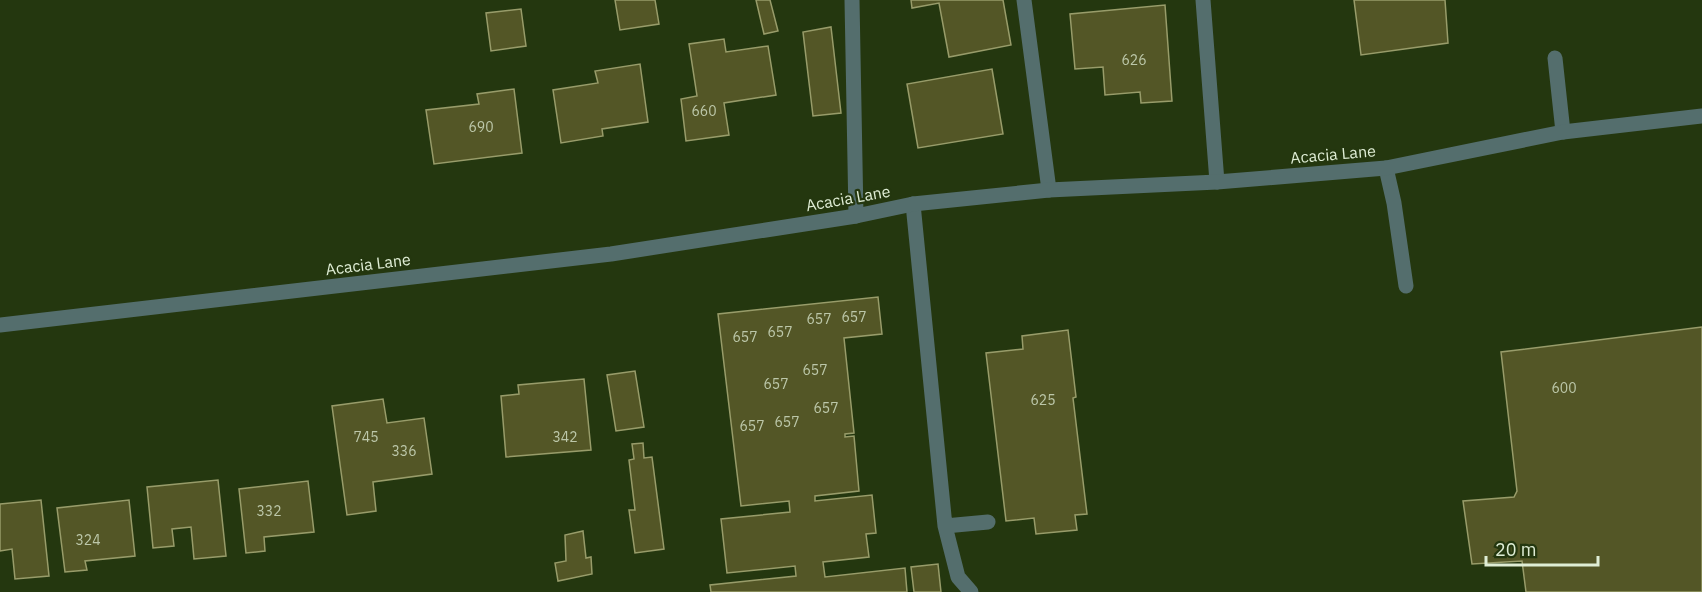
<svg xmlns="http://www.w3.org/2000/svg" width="1702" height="592" font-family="'IBM Plex Sans',sans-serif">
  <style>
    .building { fill: #535626; stroke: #989c6a; stroke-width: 1.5 }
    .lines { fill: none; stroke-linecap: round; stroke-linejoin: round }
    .service { stroke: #546e6d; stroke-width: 15 }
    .minor { stroke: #546e6d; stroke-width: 15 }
    .labels { text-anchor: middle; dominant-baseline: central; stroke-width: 4.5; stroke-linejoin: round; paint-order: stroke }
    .number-label { font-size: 14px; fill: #bcc7a9 }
    .street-label { font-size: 16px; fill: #dfedd5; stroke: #24370f }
  </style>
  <rect width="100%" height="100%" fill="#24370f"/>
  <path class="building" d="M615,0h40l4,24 -39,6z
    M756,0h14l8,31 -14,3z
    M911,0h92l8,45 -62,12 -10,-54 -27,5z
    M1354,0h91l3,43 -87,12z
    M1165,5l7,96 -31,2 -1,-11 -35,3 -2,-28 -28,2 -5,-55z
    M521,9l5,37 -35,5 -5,-38z
    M831,27l10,86 -28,3 -10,-84z
    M724,39l2,13 42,-6 8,49 -52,8 5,32 -43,6 -5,-42 16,-3 -8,-52z
    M640,64l8,58 -46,7 1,7 -42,7 -8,-53 45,-7 -3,-12z
    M992,69l11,65 -85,14 -11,-64z
    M514,89l8,64 -88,11 -8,-54 53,-6 -2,-10z
    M878,297l4,37 -38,4 10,95 -9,1v3l9,-1 5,55 -44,5v5l57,-6 4,38 -10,1 3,23 -46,5 2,15 80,-9 2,24h-196l-1,-7 86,-9 -1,-10 -68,7 -6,-54 69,-7 -1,-11 -48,5 -23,-192z
    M1702,327v265h-176l-4,-31 -50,3 -9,-63 51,-4 3,-6 -16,-139z
    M1068,330l8,67 -3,1 14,116 -12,1 2,15 -41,4 -2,-16 -28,3 -20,-168 37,-4 -1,-13z
    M635,371l9,56 -28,4 -9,-56z
    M584,379l7,71 -85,7 -5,-61 18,-2 -1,-9z
    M383,399l4,24 37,-5 8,56 -59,8 3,29 -29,4 -15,-109z
    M643,443l1,15 8,-1 12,92 -29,4 -6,-43h6l-6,-50 5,-1 -2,-15z
    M218,480l8,76 -32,3 -3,-32 -19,2 2,17 -21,2 -6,-61z
    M308,481l6,51 -50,5 1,14 -19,2 -7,-64z
    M41,500l8,76 -34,3 -3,-30 -12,2v-47z
    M129,500l6,56 -50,5 2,9 -22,2 -8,-64z
    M583,531l3,27 5,-1 1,17 -34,7 -3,-18 11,-2 -1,-26z
    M938,564l3,28h-27l-3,-25z"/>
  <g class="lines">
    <path class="service" d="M852,0l4,216
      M1024,0l25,190
      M1203,0l14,182
      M1555,58l8,74
      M1386,168l8,35 12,83
      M913,204l32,322 43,-4
      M945,526l13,51 13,15"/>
    <path class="minor" d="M0,325l611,-71 245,-38 57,-12 136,-14 168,-8 169,-14 177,-36 139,-16"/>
  </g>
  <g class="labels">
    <g class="number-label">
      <text x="1134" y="60">626</text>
      <text x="704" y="111">660</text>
      <text x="481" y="127">690</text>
      <text x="854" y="317">657</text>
      <text x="819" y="319">657</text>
      <text x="780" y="332">657</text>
      <text x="745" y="337">657</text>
      <text x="815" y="370">657</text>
      <text x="776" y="384">657</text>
      <text x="1564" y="388">600</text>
      <text x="1043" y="400">625</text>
      <text x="826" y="408">657</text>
      <text x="787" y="422">657</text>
      <text x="752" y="426">657</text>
      <text x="366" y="437">745</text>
      <text x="565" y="437">342</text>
      <text x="404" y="451">336</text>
      <text x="269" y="511">332</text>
      <text x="88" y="540">324</text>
    </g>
    <g class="street-label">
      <text transform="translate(1333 154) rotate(-5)">Acacia Lane</text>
      <text transform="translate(848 198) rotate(-10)">Acacia Lane</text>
      <text transform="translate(368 264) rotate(-7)">Acacia Lane</text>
    </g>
  </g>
  <path d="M1486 556v9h112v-9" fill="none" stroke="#dfedd5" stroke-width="3"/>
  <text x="1495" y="556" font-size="18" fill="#dfedd5" stroke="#24370f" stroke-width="4.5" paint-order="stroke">20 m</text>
</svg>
